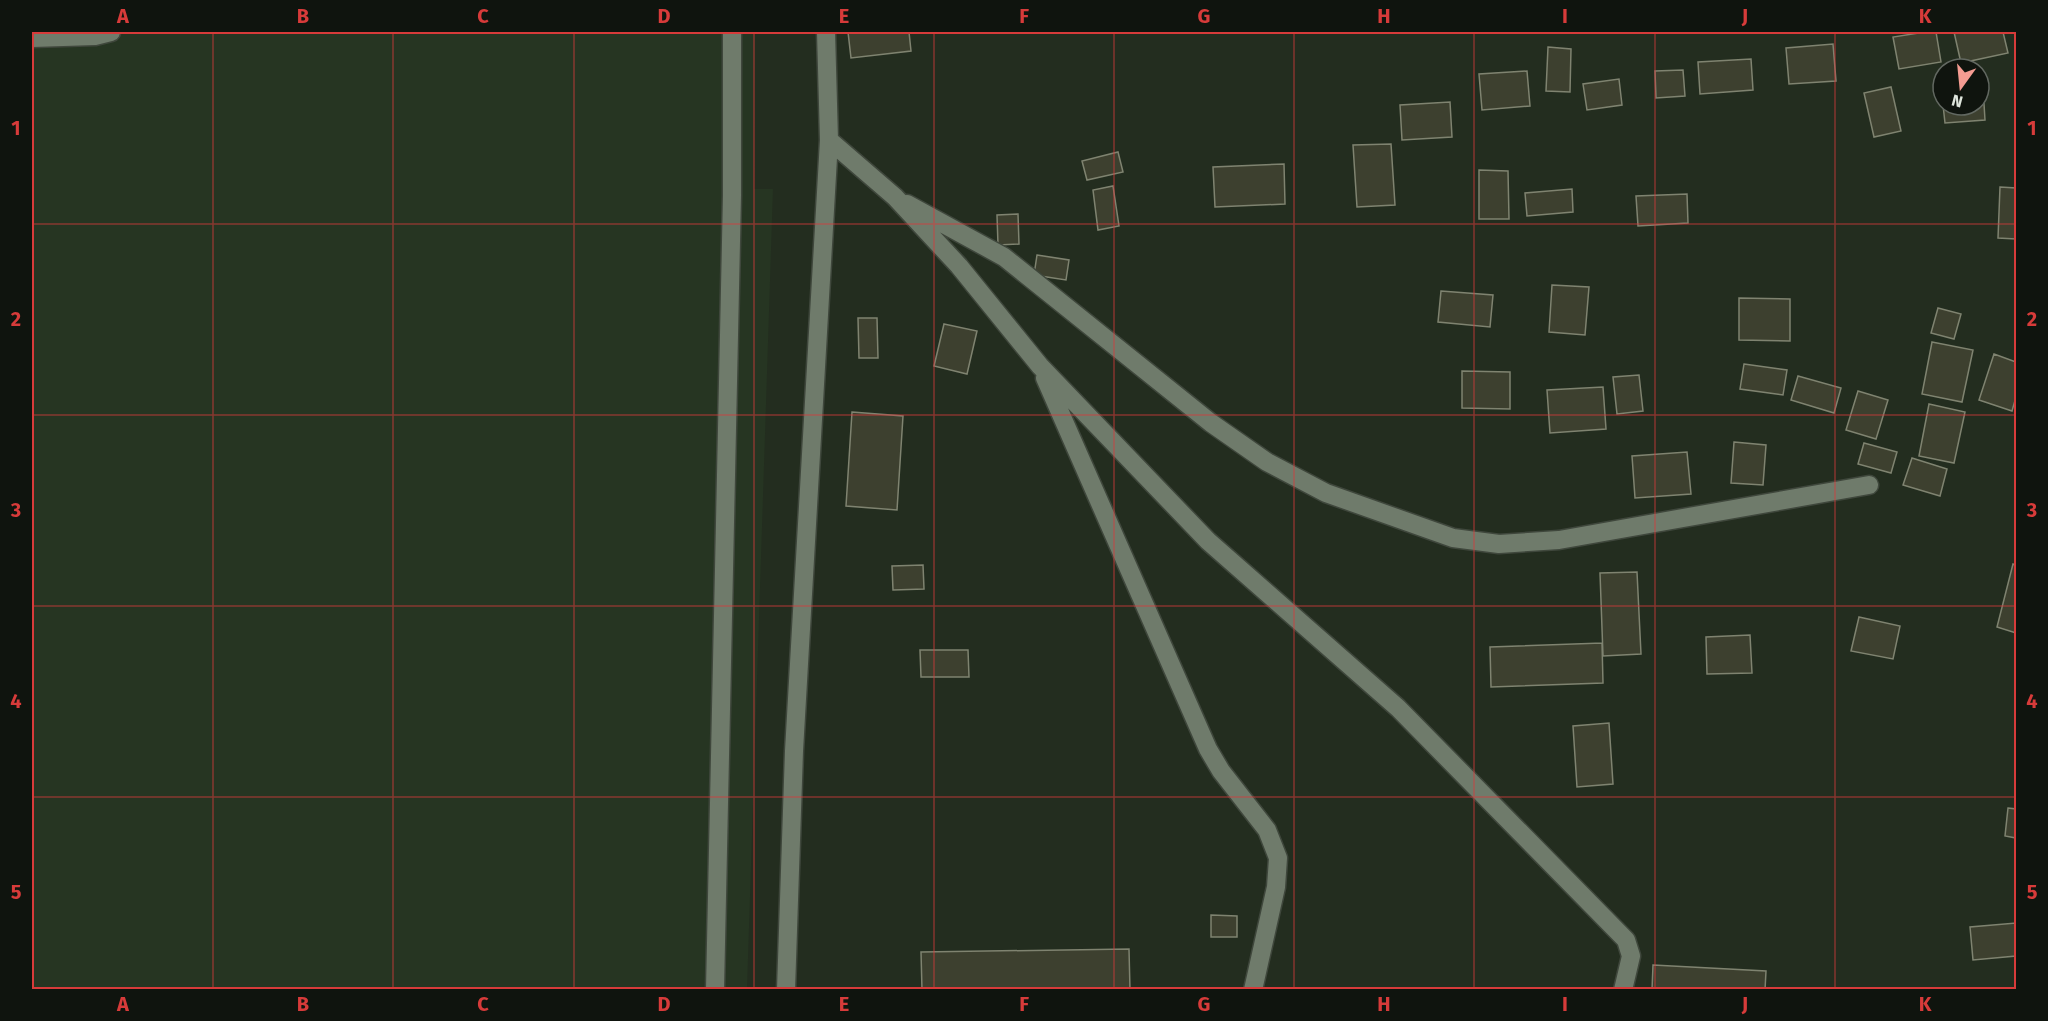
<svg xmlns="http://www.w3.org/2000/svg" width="2048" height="1021" font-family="'Fira Sans',sans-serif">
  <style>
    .built { fill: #263522 }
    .building { fill: #3d402f; stroke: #7f8370; stroke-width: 1.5 }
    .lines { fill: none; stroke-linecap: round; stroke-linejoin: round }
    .minor-casing { stroke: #3f473c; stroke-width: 21 }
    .minor { stroke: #6f7b6b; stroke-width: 18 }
    .grid { fill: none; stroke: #d73b3a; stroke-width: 1.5; stroke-opacity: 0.55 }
    .neatline { fill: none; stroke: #d73b3a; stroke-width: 2 }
    .grid-label { font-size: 20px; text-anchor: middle; font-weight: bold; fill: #d73b3a }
  </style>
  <rect width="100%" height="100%" fill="#232d1f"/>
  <path class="built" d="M32,32h723l-1,157h19l-26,800h-715z"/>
  <path class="building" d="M848,32h61l2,19 -60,7z
    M1925,32h11l5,30 -42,7 -6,-32z
    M1954,32h49l5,21 -47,10z
    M1833,44l3,37 -47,3 -3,-36z
    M1548,47l23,2 -1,43 -24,-1z
    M1751,59l2,31 -53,4 -2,-32z
    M1683,70l2,26 -29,2 -1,-27z
    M1527,71l3,35 -48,4 -3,-36z
    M1979,71h3l3,49 -40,3 -2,-18h36z
    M1619,79l3,26 -35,5 -4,-26z
    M1891,87l10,44 -27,6 -10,-44z
    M1450,102l2,35 -50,3 -2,-35z
    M1391,144l4,61 -38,2 -4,-62z
    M1118,152l5,20 -36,8 -5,-19z
    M1284,164l1,40 -70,3 -2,-40z
    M1479,170l29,1 1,48h-30z
    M1113,186l6,40 -21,4 -5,-40z
    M2000,187l16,1v51l-18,-1z
    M1572,189l1,23 -46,4 -2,-23z
    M1687,194l1,29 -50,3 -2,-30z
    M1018,214l1,30 -21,1 -1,-30z
    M1037,255l32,5 -3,20 -32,-5z
    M1552,285l37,2 -4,48 -36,-3z
    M1441,291l52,4 -3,32 -52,-5z
    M1739,298l51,1v42l-51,-1z
    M1938,308l23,6 -7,25 -23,-6z
    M858,318h19l1,40h-19z
    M944,324l33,7 -10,43 -33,-8z
    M1932,342l41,8 -11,52 -40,-8z
    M1994,354l22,8v35l-4,14 -33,-11z
    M1744,364l43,6 -4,25 -43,-6z
    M1462,371l48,1v37l-48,-1z
    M1639,375l4,36 -26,3 -4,-37z
    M1798,376l43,12 -7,25 -43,-13z
    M1603,387l3,42 -56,4 -3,-43z
    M1858,391l30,9 -12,39 -30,-9z
    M1929,404l36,8 -11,51 -35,-7z
    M852,412l51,4 -6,94 -51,-4z
    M1734,442l32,3 -3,40 -32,-2z
    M1864,443l33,9 -6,21 -33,-9z
    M1687,452l4,42 -56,4 -3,-42z
    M1912,458l35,11 -7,27 -37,-11z
    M2013,564l3,1v68l-19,-6z
    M923,565l1,24 -31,1 -1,-24z
    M1637,572l4,82 -38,2 -3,-83z
    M1859,617l41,9 -7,33 -42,-8z
    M1750,635l2,38 -45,1 -1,-37z
    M1602,643l1,40 -112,4 -1,-40z
    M920,650h48l1,27h-48z
    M1609,723l4,61 -36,3 -4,-61z
    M2008,808l8,1v29l-11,-2z
    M1211,915l26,1v21h-26z
    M2016,923v33l-43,4 -3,-33z
    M1129,949l1,41h-208l-1,-38z
    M1653,965l113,6 -1,19h-113z"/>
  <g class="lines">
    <defs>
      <path id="minor" d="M32,38l63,-2 16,-4
        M829,140l66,57 64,69 81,100 168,175 190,167 228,232 5,16 -8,34
        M907,204l97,53 207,166 56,39 59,31 127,45 46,6 60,-4 310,-55
        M1045,378l163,371 13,22 46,59 11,28 -2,29 -23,103
        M715,990l17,-795v-163
        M786,990l8,-239 35,-611 -3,-108"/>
    </defs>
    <use href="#minor" class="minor-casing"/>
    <use href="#minor" class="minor"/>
  </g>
  <path class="grid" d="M213,32v958M393,32v958M574,32v958M754,32v958M934,32v958M1114,32v958M1294,32v958M1474,32v958M1655,32v958M1835,32v958M32,224h1984M32,415h1984M32,606h1984M32,797h1984"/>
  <rect width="2048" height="1021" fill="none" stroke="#0f140e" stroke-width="66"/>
  <g transform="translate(1961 87) rotate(195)"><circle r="28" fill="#0f140e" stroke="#626861" stroke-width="1.5"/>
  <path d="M0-4.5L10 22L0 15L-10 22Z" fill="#f59c92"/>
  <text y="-9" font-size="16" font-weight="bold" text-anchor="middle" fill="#dfe6dd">N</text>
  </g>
  <rect x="33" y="33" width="1982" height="955" class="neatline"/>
  <g class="grid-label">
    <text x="123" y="23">A</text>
    <text x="303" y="23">B</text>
    <text x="483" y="23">C</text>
    <text x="664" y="23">D</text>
    <text x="844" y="23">E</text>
    <text x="1024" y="23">F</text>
    <text x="1204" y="23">G</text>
    <text x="1384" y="23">H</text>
    <text x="1565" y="23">I</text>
    <text x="1745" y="23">J</text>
    <text x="1925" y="23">K</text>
    <text x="16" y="135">1</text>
    <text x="2032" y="135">1</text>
    <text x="16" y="326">2</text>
    <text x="2032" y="326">2</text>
    <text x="16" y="517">3</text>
    <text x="2032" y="517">3</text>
    <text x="16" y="708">4</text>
    <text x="2032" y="708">4</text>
    <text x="16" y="899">5</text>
    <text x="2032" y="899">5</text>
    <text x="123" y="1011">A</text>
    <text x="303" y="1011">B</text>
    <text x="483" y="1011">C</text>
    <text x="664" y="1011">D</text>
    <text x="844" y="1011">E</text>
    <text x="1024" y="1011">F</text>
    <text x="1204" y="1011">G</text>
    <text x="1384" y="1011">H</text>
    <text x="1565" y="1011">I</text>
    <text x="1745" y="1011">J</text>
    <text x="1925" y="1011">K</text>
  </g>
</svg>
